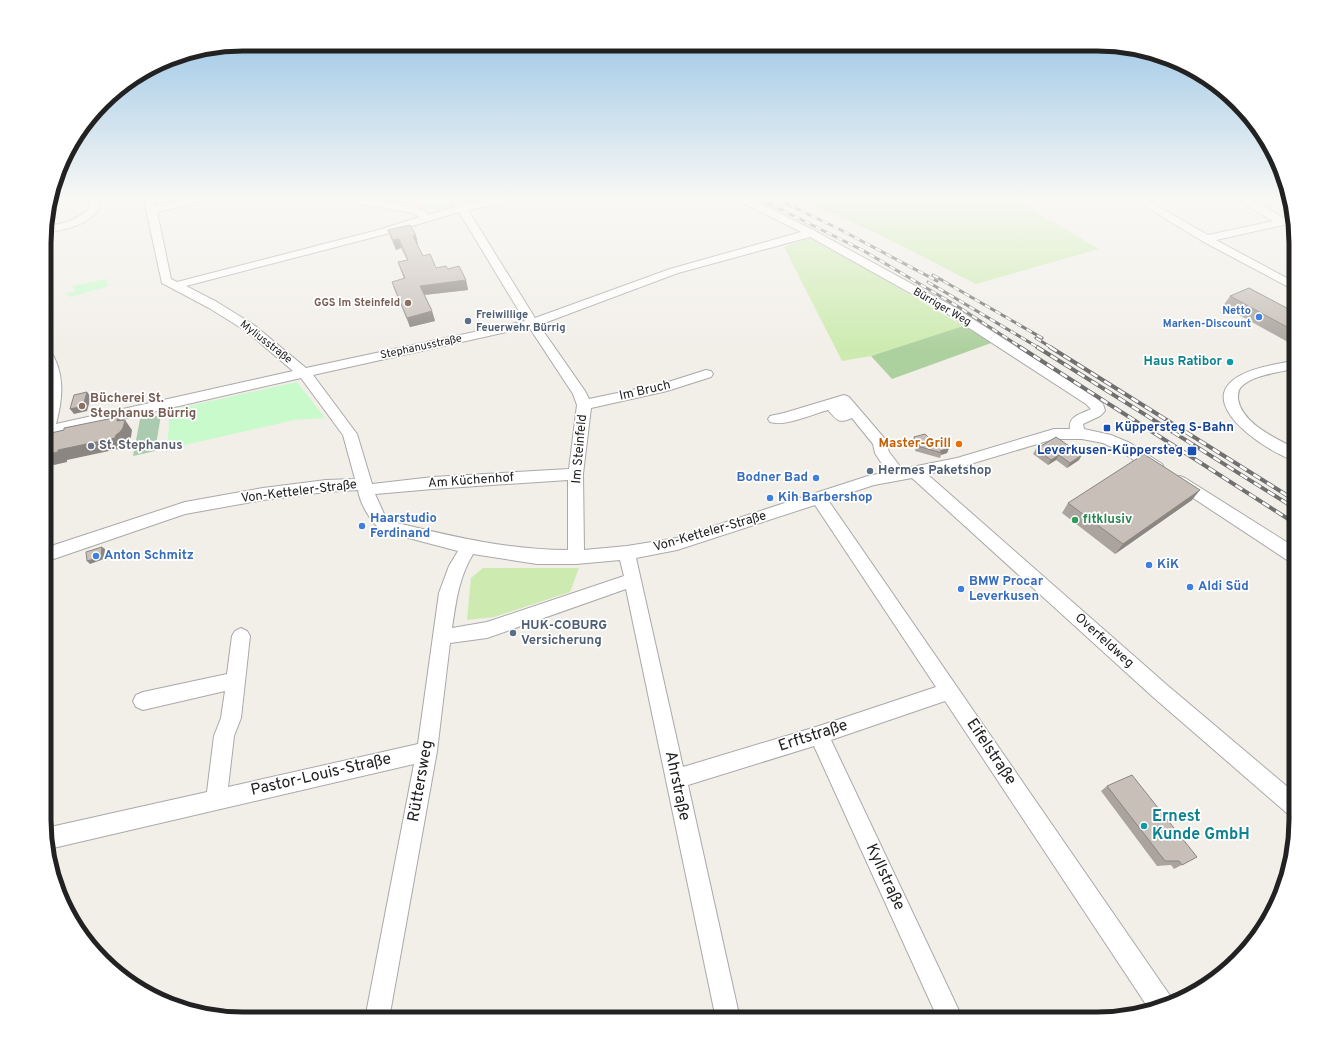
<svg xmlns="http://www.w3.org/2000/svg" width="1340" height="1063" font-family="Overpass,sans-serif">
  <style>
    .grass { fill: #cdebb0 }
    .forest { fill: #add19e }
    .cemetery { fill: #aacbaf }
    .park { fill: #c8facc }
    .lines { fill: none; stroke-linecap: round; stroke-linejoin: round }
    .minor-casing { stroke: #a9a9a9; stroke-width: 2 }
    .minor { fill: #fff; fill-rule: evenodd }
    .rail-far1-casing { stroke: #707070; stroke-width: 3 }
    .rail-casing { stroke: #707070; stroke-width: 4 }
    .rail-far1 { stroke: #fff; stroke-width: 2; stroke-dasharray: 6; stroke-linecap: butt }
    .rail { stroke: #fff; stroke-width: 2.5; stroke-dasharray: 8; stroke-linecap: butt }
    .wall { fill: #aba49e }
    .shaded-wall { fill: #8b8681 }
    .building { fill: #c7bfb8; stroke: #8b8681 }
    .education-dot { fill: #8d6e63; stroke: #fff; stroke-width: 1.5 }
    .shop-dot { fill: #3f7fe0; stroke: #fff; stroke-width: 1.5 }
    .service-dot { fill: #5c6f8a; stroke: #fff; stroke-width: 1.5 }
    .culture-dot { fill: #0f9aa8; stroke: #fff; stroke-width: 1.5 }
    .transit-dot { fill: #1a4fb4; stroke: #fff; stroke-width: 1.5 }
    .food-dot { fill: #e8710a; stroke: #fff; stroke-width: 1.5 }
    .worship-dot { fill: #6b7280; stroke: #fff; stroke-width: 1.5 }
    .leisure-dot { fill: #2e9e5b; stroke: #fff; stroke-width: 1.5 }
    .labels { text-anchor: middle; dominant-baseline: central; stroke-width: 3.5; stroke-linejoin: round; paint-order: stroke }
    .far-education-label { font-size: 11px; font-weight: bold; fill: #785e54; stroke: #fff; text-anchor: end }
    .far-street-label { font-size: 11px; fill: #222; stroke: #fff }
    .far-shop-label { font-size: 11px; font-weight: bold; fill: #366cbe; stroke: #fff; text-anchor: end }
    .far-service-label { font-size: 11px; font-weight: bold; fill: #4e5e75; stroke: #fff; text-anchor: start }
    .culture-label { font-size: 13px; font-weight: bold; fill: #0d838f; stroke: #fff; text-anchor: end }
    .street-label { font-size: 13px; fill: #222; stroke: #fff }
    .education-label { font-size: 13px; font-weight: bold; fill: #785e54; stroke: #fff; text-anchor: start }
    .transit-label { font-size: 13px; font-weight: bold; fill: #164399; stroke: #fff; text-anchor: start }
    .food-label { font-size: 13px; font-weight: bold; fill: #c56008; stroke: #fff; text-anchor: end }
    .worship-label { font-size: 13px; font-weight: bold; fill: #5b616d; stroke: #fff; text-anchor: start }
    .service-label { font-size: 13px; font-weight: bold; fill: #4e5e75; stroke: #fff; text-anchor: start }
    .shop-label { font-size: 13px; font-weight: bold; fill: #366cbe; stroke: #fff; text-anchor: start }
    .leisure-label { font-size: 13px; font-weight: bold; fill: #27864d; stroke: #fff; text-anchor: start }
    .near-street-label { font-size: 16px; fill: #222; stroke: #fff }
    .near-culture-label { font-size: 16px; font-weight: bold; fill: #0d838f; stroke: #fff; text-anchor: start }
    .rim { fill: none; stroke: #222; stroke-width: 5 }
  </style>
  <rect width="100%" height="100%" fill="#f2efe9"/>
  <path class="grass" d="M801,200h215l83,49 -123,35 -100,-51z
    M813,237l150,89 -92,30 -29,5 -58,-114z
    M483,568h96l-9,24 -76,25 -27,3 4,-42z"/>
  <path class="forest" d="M963,326l31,16 -102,37 -21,-23z"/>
  <path class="cemetery" d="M161,415l-6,36 -22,5 7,-37z"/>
  <path class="park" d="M431,200h18l4,6 -16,4 -11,-1 -3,-7z
    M106,279l3,7 -39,11 -5,-3 10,-3 -3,-5z
    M297,382l28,36 -31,2 -127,29 3,-39z"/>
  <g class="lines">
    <defs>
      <path id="minor" d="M86,200h10l3,4v5c-12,17 -33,20 -53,24v-6c16,-4 32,-6 43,-19v-4z
        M144,200h10l1,6 29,-6h19l-1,2 -45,10 14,67 6,3 201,-52 42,-13 -8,-4 -56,-10 -5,-3c16,0 69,2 77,15l27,-8 -5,-7h10l4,4 25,-4h20l-5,3 -36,7 67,108 135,-49 131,-37 -60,-30 -1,-2h13l62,31 139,76 142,91 7,6 2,7 -5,5 -17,8 1,5 27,6 19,8 32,21 2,4 -2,4 -5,1 -5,-1 -32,-21 -17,-8 -21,-4h-28l-97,29 -30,6 240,211 129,109v24l-7,-3 -136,-118 -241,-219 -38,7 -46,15 343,497 2,7 -24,5 -204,-308 -114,39 132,279h-25l-124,-273 -126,39 52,234h-24l-90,-430 -139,49 -37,5 -13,108 -48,268h-24l49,-255 -365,85 -5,-20 2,-1 161,-36 7,-56 7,-18 4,-27 -82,19 -7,-3 -3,-6 3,-6 7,-3 84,-18 5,-38 3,-5 6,-3 6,3 3,5 -9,82 -7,18 -6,51 190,-43 21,-151 10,-27 9,-15 -76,-20c-11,-9 -22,-27 -24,-41l-32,2 -63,8 -78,14 -140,48v-14l140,-46 78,-14 63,-8 29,-1 -12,-44 -42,-57 -248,57 -3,5 -5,1v-29l3,-28 -3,-16v-19l5,1c15,23 13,48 6,74l237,-53 -47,-40 -37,-23 -47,-25zM459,212l66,109 -219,47 -52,-43 -37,-23 -31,-16 200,-52zM810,237l136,76 140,91 5,5c-10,5 -23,7 -21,20h-16l-97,29 -55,11 -13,-17 -4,-13 -36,-42 -5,-2 -60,18 -14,3 -2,3 2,3c16,5 42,-8 58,-12 9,10 10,14 24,8l21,26 2,9 12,19 -19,4 -191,62 -50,8 -43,4 -1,-76 8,-66 76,-17 44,-14 2,-3 -2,-3 -5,-1 -41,13 -76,16 -4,-8 -46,-66 139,-52zM529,327l44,67 4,11 -8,64 -136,8 -61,7 -15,-50 -44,-59zM568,480v70c-61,0 -117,-14 -175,-28l-8,-6 -10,-22 58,-5zM815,505l121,182 -117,39 -136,41 -47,-209 41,-8zM473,554l64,10h39l44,-4 4,16 -137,46 -35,6c4,-27 7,-51 21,-74z
        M1135,200h12l61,35 65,-14 -32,-19 -1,-2h12l32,18 7,-1 1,6 -76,17 80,43v8l-94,-50z
        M1296,360v8c-17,5 -42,6 -55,19 -3,3 -3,7 -3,12 4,25 38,39 58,50v12c-23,-6 -97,-52 -64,-80 17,-14 44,-16 64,-21z
        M1180,476l5,2 111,70v15l-6,-1 -115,-76 -3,-4 3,-4z"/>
    </defs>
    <use href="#minor" class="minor-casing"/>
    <use href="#minor" class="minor"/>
    <defs>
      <path id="rail-far1" d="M762,200l102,51 93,55 65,42
        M779,200l62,30 96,51
        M933,275l109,63
        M928,282l111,66
        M1036,338l16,10"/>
      <path id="rail" d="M1020,347l276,177
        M1037,347l259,162
        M1050,347l246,154"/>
    </defs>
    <use href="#rail-far1" class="rail-far1-casing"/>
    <use href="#rail" class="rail-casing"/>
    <use href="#rail-far1" class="rail-far1"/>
    <use href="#rail" class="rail"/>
  </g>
  <path class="wall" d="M388,230l30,14 -1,1 6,11 13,12 12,1 18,11 2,10 -43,5 7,16 3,10 -25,6 -15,-36 -3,-9 12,-3 -3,-8 -3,-9 9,-2 -6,-12 -5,2 -5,-11z
    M1230,296l66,17v33h-1l-72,-40z
    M914,437l18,4 17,7 -2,5 -6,2 -1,3 -25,-7 1,-4 -4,-5z
    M1056,437l23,23 -12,8 -11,-8 -8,5 -15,-11 3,-5z
    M1192,500l-77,54 -53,-41 6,-10z
    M1107,786l90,71 -23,12 -3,-4 -14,1 -56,-75z"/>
  <path class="shaded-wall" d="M416,235l2,9 -2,1 -3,-9z
    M399,239l2,9 -5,2 -3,-10z
    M466,280l2,10 -45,5 -3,-9z
    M432,311l3,10 -25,6 -3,-9z
    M87,392l4,5 -4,14 -13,3 -4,-5z
    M118,417l6,8 1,-5 7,10 -1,7 -3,5 -4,3 -1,3 -56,12v2l-13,3 -9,-9v-1l13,-5 59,-29z
    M949,448l-2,5 -6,2 1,-2 -2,-2z
    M1059,455l-3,5 -8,5 3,-5z
    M1082,455l-3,5 -12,8 3,-5z
    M1200,490l-8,10 -77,54 8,-10z
    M102,547l3,2 -1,10 -14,5 -3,-3z"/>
  <path class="building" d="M410,225l6,10 -3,1 10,20 7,-2 6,14 10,-2 2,3 11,-3 7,14 -46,6 12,25 -25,7 -15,-36 13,-4 -7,-16 10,-2 -9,-21 -6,1 -5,-10z
    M1249,288l47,25v19l-66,-36z
    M87,392l-4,14 -13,3 4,-14z
    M118,417l-1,4 8,-1 -2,8 -3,4 -4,3 -1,3 -57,12v2l-13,3 6,-22 13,-3v-2z
    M925,434l7,7 9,-2 8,9 -9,3 2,2 -25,-7 3,-1 -6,-8z
    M1056,437l26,18 -12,8 -11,-8 -8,5 -15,-11z
    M1144,454l56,36 -77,54 -55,-41z
    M102,547l-1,10 -14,4 -1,-9z
    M1132,775l65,82 -15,8 -3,-4h-14l-58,-75z"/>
  <linearGradient id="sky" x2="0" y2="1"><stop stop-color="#8fc0e4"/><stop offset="0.57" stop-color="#f9f8f5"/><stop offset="1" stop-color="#f9f8f5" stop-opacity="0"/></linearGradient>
  <rect width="1340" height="349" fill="url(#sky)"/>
  <g class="education-dot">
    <circle cx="408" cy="303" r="4"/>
    <circle cx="82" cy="406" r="4"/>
  </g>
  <g class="shop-dot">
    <circle cx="1259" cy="317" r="4"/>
    <circle cx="816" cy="478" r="4"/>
    <circle cx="770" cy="498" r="4"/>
    <circle cx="362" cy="526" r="4"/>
    <circle cx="96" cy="556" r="4"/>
    <circle cx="1149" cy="565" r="4"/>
    <circle cx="1190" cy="587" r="4"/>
    <circle cx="961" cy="589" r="4"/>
  </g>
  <g class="service-dot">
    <circle cx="468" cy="321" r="4"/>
    <circle cx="870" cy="471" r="4"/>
    <circle cx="513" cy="633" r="4"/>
  </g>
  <g class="culture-dot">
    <circle cx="1230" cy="362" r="4"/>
    <circle cx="1144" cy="826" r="4"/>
  </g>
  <g class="transit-dot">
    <rect x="1103" y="424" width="8" height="8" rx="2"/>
    <rect x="1187" y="446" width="10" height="10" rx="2"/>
  </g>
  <circle class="food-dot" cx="959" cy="444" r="4"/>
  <circle class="worship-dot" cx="91" cy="446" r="4"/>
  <circle class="leisure-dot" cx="1075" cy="520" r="4"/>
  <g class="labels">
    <g class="far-education-label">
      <text x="400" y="303">GGS Im Steinfeld</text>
    </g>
    <g class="far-street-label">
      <text transform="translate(942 307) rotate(30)">Bürriger Weg</text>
      <text transform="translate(266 342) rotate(38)">Myliusstraße</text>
      <text transform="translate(421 347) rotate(-12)">Stephanusstraße</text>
    </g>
    <g class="far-shop-label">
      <text x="1251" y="311">Netto<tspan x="1251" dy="13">Marken-Discount</tspan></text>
    </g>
    <g class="far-service-label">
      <text x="476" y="315">Freiwillige<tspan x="476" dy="13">Feuerwehr Bürrig</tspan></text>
    </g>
    <g class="culture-label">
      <text x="1222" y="362">Haus Ratibor</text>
    </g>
    <g class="street-label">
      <text transform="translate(645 391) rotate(-13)">Im Bruch</text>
      <text transform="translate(580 449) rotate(-85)">Im Steinfeld</text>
      <text transform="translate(471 481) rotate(-4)">Am Küchenhof</text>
      <text transform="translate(299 492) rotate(-7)">Von-Ketteler-Straße</text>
      <text transform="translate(710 532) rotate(-16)">Von-Ketteler-Straße</text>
      <text transform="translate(1104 641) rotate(42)">Overfeldweg</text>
    </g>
    <g class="education-label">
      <text x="90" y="399">Bücherei St.<tspan x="90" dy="15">Stephanus Bürrig</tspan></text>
    </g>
    <g class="transit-label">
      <text x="1115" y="428">Küppersteg S-Bahn</text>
      <text x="1183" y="451" text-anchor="end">Leverkusen-Küppersteg</text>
    </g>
    <g class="food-label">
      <text x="951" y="444">Master-Grill</text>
    </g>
    <g class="worship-label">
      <text x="99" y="446">St. Stephanus</text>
    </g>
    <g class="service-label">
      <text x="878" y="471">Hermes Paketshop</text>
      <text x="521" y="626">HUK-COBURG<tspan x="521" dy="15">Versicherung</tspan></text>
    </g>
    <g class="shop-label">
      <text x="808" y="478" text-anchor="end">Bodner Bad</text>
      <text x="778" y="498">Kih Barbershop</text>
      <text x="370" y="519">Haarstudio<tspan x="370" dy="15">Ferdinand</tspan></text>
      <text x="104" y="556">Anton Schmitz</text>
      <text x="1157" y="565">KiK</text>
      <text x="969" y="582">BMW Procar<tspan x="969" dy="15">Leverkusen</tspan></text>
      <text x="1198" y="587">Aldi Süd</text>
    </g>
    <g class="leisure-label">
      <text x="1083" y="520">fitklusiv</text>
    </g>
    <g class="near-street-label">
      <text transform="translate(813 736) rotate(-18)">Erftstraße</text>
      <text transform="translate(991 752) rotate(56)">Eifelstraße</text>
      <text transform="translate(321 775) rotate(-13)">Pastor-Louis-Straße</text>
      <text transform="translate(421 781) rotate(-80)">Rüttersweg</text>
      <text transform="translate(677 786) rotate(78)">Ahrstraße</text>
      <text transform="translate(885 877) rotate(65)">Kyllstraße</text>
    </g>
    <g class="near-culture-label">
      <text x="1152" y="817">Ernest<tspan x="1152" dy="18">Kunde GmbH</tspan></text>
    </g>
  </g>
  <path d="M0 0H1340V1063H0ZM243 51H1097A192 192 0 0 1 1289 243V820A192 192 0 0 1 1097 1012H243A192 192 0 0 1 51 820V243A192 192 0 0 1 243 51Z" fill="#fff" fill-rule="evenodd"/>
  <path class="rim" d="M243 51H1097A192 192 0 0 1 1289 243V820A192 192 0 0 1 1097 1012H243A192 192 0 0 1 51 820V243A192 192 0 0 1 243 51Z"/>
</svg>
